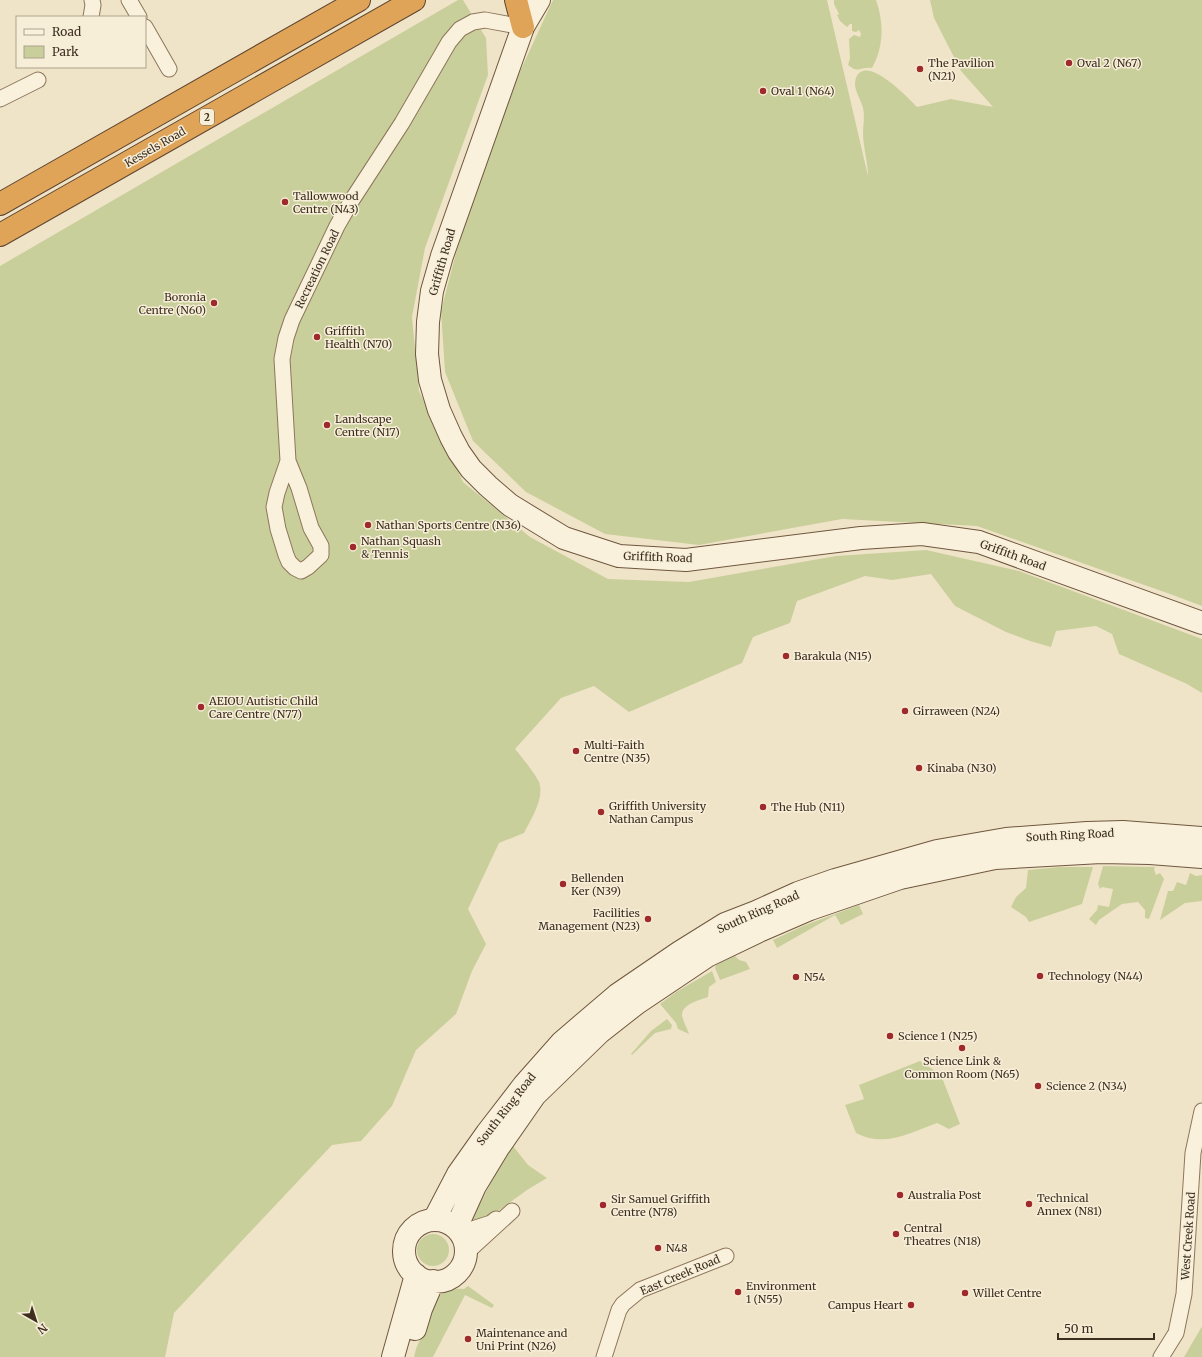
<svg xmlns="http://www.w3.org/2000/svg" width="1202" height="1357" font-family="Merriweather,serif">
  <style>
    .green { fill: #c9cf9b }
    .lines { fill: none; stroke-linecap: round; stroke-linejoin: round }
    .street-casing { stroke: #8d765c; stroke-width: 17 }
    .secondary-casing { stroke: #6f573f; stroke-width: 24 }
    .highway-casing { stroke: #5b4430; stroke-width: 24 }
    .street { stroke: #faf1dc; stroke-width: 15 }
    .secondary { stroke: #faf1dc; stroke-width: 22 }
    .highway { stroke: #e0a458; stroke-width: 22 }
    .poi-dot { fill: #9e2a2b; stroke: #f7eed8; stroke-width: 1.5 }
    .labels { text-anchor: middle; dominant-baseline: central; stroke-width: 3; stroke-linejoin: round; paint-order: stroke }
    .shield { fill: #f7eed8; stroke: #756857; stroke-width: 1 }
    .shield-label { font-size: 10px; font-weight: bold; fill: #3d2e20 }
    .poi-label { font-size: 11px; fill: #3d2e20; stroke: #f7eed8; text-anchor: start }
    .street-label { font-size: 11px; fill: #3d2e20; stroke: #f7eed8 }
  </style>
  <rect width="100%" height="100%" fill="#f0e4c8"/>
  <path class="green" d="M458,0h5l23,38 2,37 -63,173 -13,69 7,74 44,91 67,55 78,42 81,3 147,-26 90,-6 93,21 183,68v54l-15,-9 -68,-30 -7,-20 -16,-8 -40,5 -5,16 -21,-6 -24,-9 -51,-26 -24,-32 -39,6 -27,-4 -68,25 -7,22 -37,14 -11,26 -113,49 -35,-26 -33,12 -46,51c6,7 21,26 24,33 6,16 -8,37 -15,51l-25,10 -31,66 18,35 -14,27 -16,43 -40,36 -24,56 -31,35 -29,4 -158,168 -9,44h-165v-1091z
    M553,0h274l41,176c0,-14 -5,-29 -5,-43 0,-8 2,-17 0,-25 -2,-9 -11,-20 -7,-30 10,-25 52,20 61,29l34,-8 42,8 -32,-36 -27,-53 -4,-18h272v606l-32,-12 -193,-68 -135,-7 -143,26 -94,-11 -79,-42 -53,-51 -28,-69 -4,-61 15,-58 49,-149z
    M834,0h42c8,22 8,47 -4,68 -11,-2 -14,6 -24,-3l2,-7 -1,-19 5,-4 6,2 1,-3 -2,-4 -3,2 -4,-1v-7h-2l-3,3 -7,-6 -3,-6 2,-1 -5,-10z
    M1103,866l52,1 -1,2 2,6 4,-2 4,6 -15,40 -4,-1v-8l-7,-8 -16,2 -23,16 -3,5 -7,-6 8,-9 1,-5 11,2 4,-18 -11,-2 -2,2 -2,-5z
    M1060,867h33l-11,37 -53,18 -3,-5 -15,-10 5,-10 10,-9 2,-18z
    M1190,873l6,3 6,-1v26l-17,2 -25,17 8,-29h5l4,-9 9,3z
    M859,905l4,9 -22,11 -6,-10 -58,33 -4,-8 30,-14z
    M735,956l4,4 7,2 4,7 -30,11 -5,-12 1,-3z
    M712,971l4,11 -7,5 -1,10c-8,3 -26,7 -26,18 1,6 5,13 7,19l-11,-5 -2,-6 -16,-19 16,-12z
    M667,1019l5,6 -1,4 -16,4 -23,22 -1,-1 20,-23z
    M920,1061l21,14 19,49 -11,5 -12,-6c-28,10 -52,25 -81,10l-11,-28 19,-6 -5,-14z
    M513,1146l15,19 19,13 -20,12 -37,27 -18,5v-3l24,-46z
    M417 1250a16 16 0 1 1 32 0a16 16 0 1 1-32 0Z
    M468,1286l26,19 -2,3 -27,-13 -32,62h-19l2,-8 21,-51c8,-8 16,-10 27,-9z
    M1202,1327v30h-18l17,-29z"/>
  <g class="lines">
    <defs>
      <path id="street" d="M129,0l10,17
        M91,17l2,-12 -1,-5
        M145,27l24,42
        M0,99l38,-19
        M288,461l11,27 12,40 10,18v9l-13,12 -7,4 -6,-3 -6,-6 -3,-7 -8,-26 -4,-22 3,-14 11,-32 -6,-102 4,-21 6,-18 45,-94 15,-26 50,-77 47,-81 11,-13 13,-7 12,-2 38,7
        M460,1233l31,-10 5,-4
        M465,1254l47,-43
        M604,1357l15,-47 4,-6 17,-14 86,-34
        M1161,1357l15,-24 8,-39 9,-141 9,-42"/>
      <path id="secondary" d="M539,0l-16,27 -81,229 -10,35 -4,31 -1,32 3,26 9,30 12,27 8,15 12,17 17,17 22,19 54,33 55,18 67,4 175,-22 61,-4 57,8 223,81
        M434,1220l24,-46 29,-41 37,-48 38,-43 55,-47 63,-43 45,-28 31,-12 42,-19 37,-13 102,-29 69,-12 81,-6 36,-1 79,6
        M404 1251a31 31 0 1 1 62 0a31 31 0 1 1-62 0Z
        M456,1228l19,-42 23,-38 37,-53 65,-63 37,-29 70,-47 52,-25 51,-22 90,-31 95,-20 106,-6 49,1 52,4
        M415,1329l6,-20 12,-28
        M393,1357l23,-82"/>
      <path id="highway" d="M516,0l7,27
        M0,204l359,-204
        M0,235l414,-235"/>
    </defs>
    <use href="#street" class="street-casing"/>
    <use href="#secondary" class="secondary-casing"/>
    <use href="#highway" class="highway-casing"/>
    <use href="#street" class="street"/>
    <use href="#secondary" class="secondary"/>
    <use href="#highway" class="highway"/>
  </g>
  <g class="poi-dot">
    <circle cx="1069" cy="63" r="4"/>
    <circle cx="920" cy="69" r="4"/>
    <circle cx="763" cy="91" r="4"/>
    <circle cx="285" cy="202" r="4"/>
    <circle cx="214" cy="303" r="4"/>
    <circle cx="317" cy="337" r="4"/>
    <circle cx="327" cy="425" r="4"/>
    <circle cx="368" cy="525" r="4"/>
    <circle cx="353" cy="547" r="4"/>
    <circle cx="786" cy="656" r="4"/>
    <circle cx="201" cy="707" r="4"/>
    <circle cx="905" cy="711" r="4"/>
    <circle cx="576" cy="751" r="4"/>
    <circle cx="919" cy="768" r="4"/>
    <circle cx="763" cy="807" r="4"/>
    <circle cx="601" cy="812" r="4"/>
    <circle cx="563" cy="884" r="4"/>
    <circle cx="648" cy="919" r="4"/>
    <circle cx="1040" cy="976" r="4"/>
    <circle cx="796" cy="977" r="4"/>
    <circle cx="890" cy="1036" r="4"/>
    <circle cx="962" cy="1048" r="4"/>
    <circle cx="1038" cy="1086" r="4"/>
    <circle cx="900" cy="1195" r="4"/>
    <circle cx="1029" cy="1204" r="4"/>
    <circle cx="603" cy="1205" r="4"/>
    <circle cx="896" cy="1234" r="4"/>
    <circle cx="658" cy="1248" r="4"/>
    <circle cx="738" cy="1292" r="4"/>
    <circle cx="965" cy="1293" r="4"/>
    <circle cx="911" cy="1305" r="4"/>
    <circle cx="468" cy="1339" r="4"/>
  </g>
  <g class="labels">
    <rect class="shield" x="200" y="109" width="14" height="16" rx="3"/>
    <g class="shield-label">
      <text x="207" y="117">2</text>
    </g>
    <g class="poi-label">
      <text x="928" y="63">The Pavilion<tspan x="928" dy="13">(N21)</tspan></text>
      <text x="1077" y="63">Oval 2 (N67)</text>
      <text x="771" y="91">Oval 1 (N64)</text>
      <text x="293" y="196">Tallowwood<tspan x="293" dy="13">Centre (N43)</tspan></text>
      <text x="206" y="297" text-anchor="end">Boronia<tspan x="206" dy="13">Centre (N60)</tspan></text>
      <text x="325" y="331">Griffith<tspan x="325" dy="13">Health (N70)</tspan></text>
      <text x="335" y="419">Landscape<tspan x="335" dy="13">Centre (N17)</tspan></text>
      <text x="376" y="525">Nathan Sports Centre (N36)</text>
      <text x="361" y="541">Nathan Squash<tspan x="361" dy="13">&amp; Tennis</tspan></text>
      <text x="794" y="656">Barakula (N15)</text>
      <text x="209" y="701">AEIOU Autistic Child<tspan x="209" dy="13">Care Centre (N77)</tspan></text>
      <text x="913" y="711">Girraween (N24)</text>
      <text x="584" y="745">Multi-Faith<tspan x="584" dy="13">Centre (N35)</tspan></text>
      <text x="927" y="768">Kinaba (N30)</text>
      <text x="609" y="806">Griffith University<tspan x="609" dy="13">Nathan Campus</tspan></text>
      <text x="771" y="807">The Hub (N11)</text>
      <text x="571" y="878">Bellenden<tspan x="571" dy="13">Ker (N39)</tspan></text>
      <text x="640" y="913" text-anchor="end">Facilities<tspan x="640" dy="13">Management (N23)</tspan></text>
      <text x="1048" y="976">Technology (N44)</text>
      <text x="804" y="977">N54</text>
      <text x="898" y="1036">Science 1 (N25)</text>
      <text x="962" y="1061" text-anchor="middle">Science Link &amp;<tspan x="962" dy="13">Common Room (N65)</tspan></text>
      <text x="1046" y="1086">Science 2 (N34)</text>
      <text x="908" y="1195">Australia Post</text>
      <text x="1037" y="1198">Technical<tspan x="1037" dy="13">Annex (N81)</tspan></text>
      <text x="611" y="1199">Sir Samuel Griffith<tspan x="611" dy="13">Centre (N78)</tspan></text>
      <text x="904" y="1228">Central<tspan x="904" dy="13">Theatres (N18)</tspan></text>
      <text x="666" y="1248">N48</text>
      <text x="746" y="1286">Environment<tspan x="746" dy="13">1 (N55)</tspan></text>
      <text x="973" y="1293">Willet Centre</text>
      <text x="903" y="1305" text-anchor="end">Campus Heart</text>
      <text x="476" y="1333">Maintenance and<tspan x="476" dy="13">Uni Print (N26)</tspan></text>
    </g>
    <g class="street-label">
      <text transform="translate(155 147) rotate(-30)">Kessels Road</text>
      <text transform="translate(442 262) rotate(-74)">Griffith Road</text>
      <text transform="translate(317 269) rotate(-64)">Recreation Road</text>
      <text transform="translate(1013 555) rotate(20)">Griffith Road</text>
      <text transform="translate(658 557) rotate(2)">Griffith Road</text>
      <text transform="translate(1070 835) rotate(-3)">South Ring Road</text>
      <text transform="translate(758 912) rotate(-24)">South Ring Road</text>
      <text transform="translate(506 1109) rotate(-52)">South Ring Road</text>
      <text transform="translate(1188 1236) rotate(-86)">West Creek Road</text>
      <text transform="translate(680 1275) rotate(-23)">East Creek Road</text>
    </g>
  </g>
  <rect x="16" y="16" width="130" height="52" fill="#f7eed8" stroke="#ada18e"/>
  <rect x="24" y="29" width="20" height="6" fill="#faf1dc" stroke="#ada18e"/>
  <text x="52" y="36" font-size="12" fill="#3d2e20">Road</text>
  <rect x="24" y="46" width="20" height="12" fill="#c9cf9b" stroke="#ada18e"/>
  <text x="52" y="56" font-size="12" fill="#3d2e20">Park</text>
  <g transform="translate(36 1321) rotate(141)" stroke="#f7eed8" stroke-width="3" paint-order="stroke">
  <path d="M0-3L7 15L0 10L-7 15Z" fill="#3d2e20"/>
  <text y="-6" font-size="11" font-weight="bold" text-anchor="middle" fill="#3d2e20">N</text>
  </g>
  <path d="M1058 1333v6h96v-6" fill="none" stroke="#3d2e20" stroke-width="2"/>
  <text x="1064" y="1333" font-size="12" fill="#3d2e20" stroke="#f7eed8" stroke-width="3" paint-order="stroke">50 m</text>
</svg>
